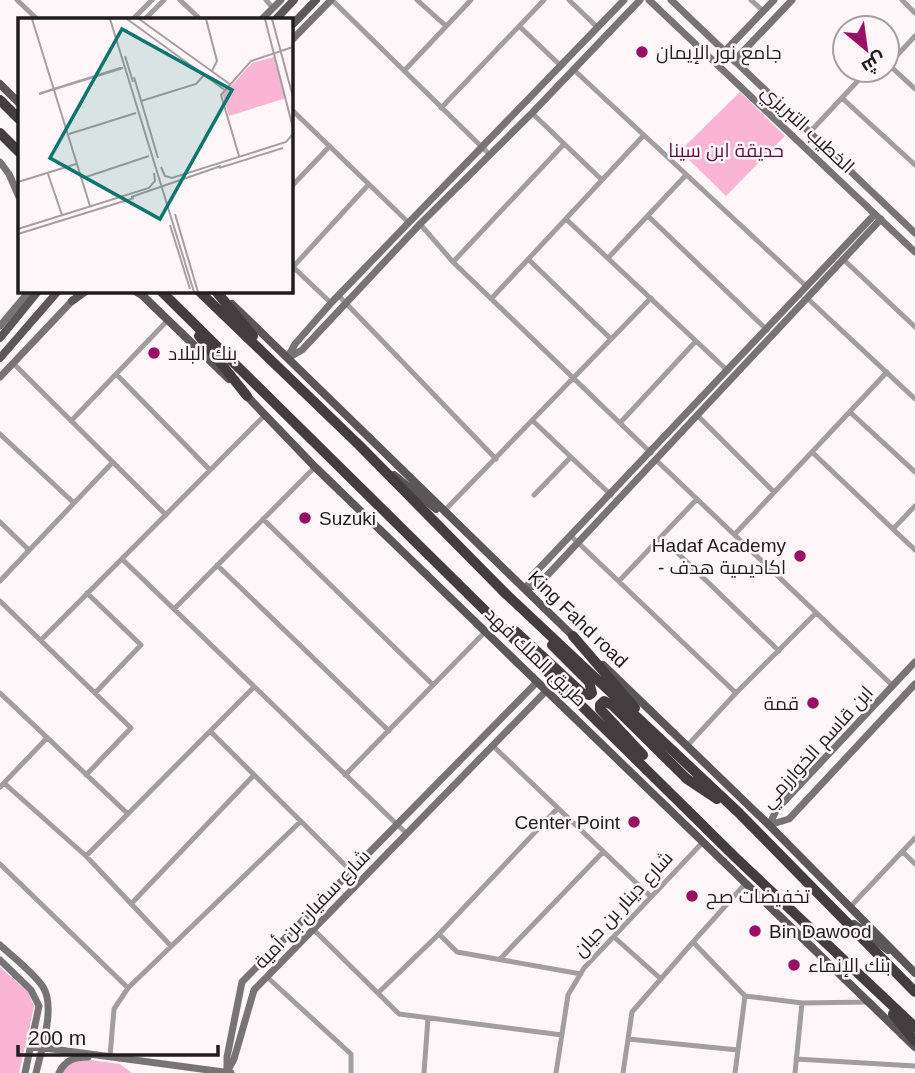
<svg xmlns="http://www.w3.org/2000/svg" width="915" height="1073" font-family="Helvetica,Cairo,sans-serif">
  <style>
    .green { fill: #fab5d4 }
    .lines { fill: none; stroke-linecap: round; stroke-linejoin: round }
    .street { stroke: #a29ea0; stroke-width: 5 }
    .secondary { stroke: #787476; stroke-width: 7 }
    .primary { stroke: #5b5658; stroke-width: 8 }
    .highway { stroke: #433d3f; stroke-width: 10 }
    .poi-dot { fill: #980f64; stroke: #fef6f9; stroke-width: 2.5 }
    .labels { text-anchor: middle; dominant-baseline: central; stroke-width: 5; stroke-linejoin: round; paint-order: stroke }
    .poi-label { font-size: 19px; fill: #201d1f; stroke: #fef6f9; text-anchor: start }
    .street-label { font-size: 19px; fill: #201d1f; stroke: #fef6f9 }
    .park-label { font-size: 19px; fill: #5f0d3e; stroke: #fef6f9 }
    .inset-road { fill: none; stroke: #a59fa2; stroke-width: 2 }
    .view { fill: #0f766e; fill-opacity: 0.15; stroke: #0f766e; stroke-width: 3.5 }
    .inset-edge { fill: none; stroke: #201d1f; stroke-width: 3.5 }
  </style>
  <rect width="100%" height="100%" fill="#fef6f9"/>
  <path class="green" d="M740,92l45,44 -59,60 -46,-45z
    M0,967l29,26 5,14 -15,66h-19z
    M76,1058l44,6 12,9h-70l1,-4z"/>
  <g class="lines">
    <path class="street" d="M17,0l20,19
      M180,0l20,19
      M266,0l7,8
      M332,0l158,155
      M417,0l29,26
      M569,0l28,27
      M751,0l12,11
      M902,0l13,13
      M133,19l19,-19
      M145,19l19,-19
      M519,26l42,40
      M887,63l28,26
      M889,64l26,-28
      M574,70l233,217
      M404,71l67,-71
      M842,98l73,67
      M290,108l119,115
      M441,108l103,-108
      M532,113l70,67
      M809,133l59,-63
      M290,188l40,-42
      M648,216l119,114
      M566,219l162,152
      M420,224l33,38 198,191
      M608,258l78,-83
      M528,259l83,80
      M843,259l72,68
      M453,262l111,-118
      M291,265l40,38
      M293,267l76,-83
      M339,296l157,163
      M807,298l108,101
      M491,299l153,-164
      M13,363l153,152
      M116,374l94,96
      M850,412l65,60
      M697,415l77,77
      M71,421l96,-100
      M533,421l78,74
      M620,423l76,-82
      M0,434l74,69
      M812,452l103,98
      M655,459l238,227
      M534,495l37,-38
      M444,511l207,-213
      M263,519l170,166
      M0,522l29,28
      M893,529l22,-23
      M735,534l152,-162
      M571,536l165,157
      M661,537l118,114
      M122,559l285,275
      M217,565l172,166
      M0,581l113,-119
      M619,581l78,-82
      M87,593l54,52 -46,48
      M0,601l131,127 -45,47
      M174,609l141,-142
      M41,640l225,-226
      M0,693l128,121
      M211,732l140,139
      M493,746l158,151
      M687,746l49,-53 79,-79
      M345,775l140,-143
      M4,783l82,73 85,90
      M0,787l47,-49
      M903,852l12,12
      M86,856l168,-169
      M0,864l128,124
      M745,884l-52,58 52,54 57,7 66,-1
      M131,904l123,-129
      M851,906l64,-68
      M314,930l85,84 163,21
      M439,934l18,18 124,22
      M614,937l47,42
      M500,959l103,-107
      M267,977l84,77v19
      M378,993l61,-59 118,-125
      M628,1039l110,11
      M110,1056l4,-47 14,-21 173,-167
      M796,1059l119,7
      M424,1073l4,-55
      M556,1073l12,-78 16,-27 119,-126
      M623,1073l9,-61 61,-70
      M735,1073l10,-77
      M795,1073l7,-70"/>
    <path class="secondary" d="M649,0l266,252
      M671,0l244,233
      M262,19l19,-19
      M290,42l41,-42
      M726,50l48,-50
      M734,61l58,-61
      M0,162l9,12 10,23
      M0,326l30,-36
      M288,357l7,-13 36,-41 293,-303
      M288,358l14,-8 118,-126 112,-111 108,-113
      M0,377l72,-76
      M526,590l15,-8 340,-363
      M526,590l6,-14 343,-362
      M769,825l8,-16 138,-147
      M769,825l20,-6 126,-135
      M0,945c14,13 33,27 43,42 13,20 -2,64 -7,86
      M0,960l31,30 8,16 -14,67
      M30,1046l201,27
      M227,1072v-15l15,-75 295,-300
      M227,1072l7,-13 20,-69 292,-299
      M59,1073c6,-13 15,-16 29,-16"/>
    <path class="primary" d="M276,19l18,-19
      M290,27l26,-27
      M0,84l19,19
      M134,290l8,5 87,84
      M72,301l15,-11
      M232,304l344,335
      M0,338l39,-48
      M0,358l59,-68
      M243,392l72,75 600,580
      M394,475l42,34
      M603,665l166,160 146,148
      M854,924l34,26"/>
    <path class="highway" d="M0,100l19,19
      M0,133l19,19
      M160,290l576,568 179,169
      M198,290l161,155 145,147 234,220 177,180
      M215,290l38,46
      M199,336l48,60
      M515,631l67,62 7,2 3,-2 -3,-11 -37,-37
      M573,636l62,72
      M643,755l-43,-46v-4l4,-4 8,4 75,74 30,20
      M893,1014l22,27"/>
  </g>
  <g class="poi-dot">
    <circle cx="642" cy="52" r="7"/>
    <circle cx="154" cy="353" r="7"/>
    <circle cx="305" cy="518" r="7"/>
    <circle cx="800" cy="556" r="7"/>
    <circle cx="813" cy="703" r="7"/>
    <circle cx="634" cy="822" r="7"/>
    <circle cx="692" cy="896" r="7"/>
    <circle cx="755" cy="931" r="7"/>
    <circle cx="794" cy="965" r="7"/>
  </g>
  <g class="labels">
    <g class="poi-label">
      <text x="656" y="52">جامع نور الإيمان</text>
      <text x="168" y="353">بنك البلاد</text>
      <text x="319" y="518">Suzuki</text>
      <text x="786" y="545" text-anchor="end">Hadaf Academy<tspan x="786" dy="22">- اكاديمية هدف</tspan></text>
      <text x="799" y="703" text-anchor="end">قمة</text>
      <text x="620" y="822" text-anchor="end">Center Point</text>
      <text x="706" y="896">تخفيضات صح</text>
      <text x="769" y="931">Bin Dawood</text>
      <text x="808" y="965">بنك الإنماء</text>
    </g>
    <g class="street-label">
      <text transform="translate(808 129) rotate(43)">الخطيب التبريزي</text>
      <text transform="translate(578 619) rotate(44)">King Fahd road</text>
      <text transform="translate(536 657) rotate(44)">طريق الملك فهد</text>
      <text transform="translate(817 747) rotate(-48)">ابن قاسم الخوارزمي</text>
      <text transform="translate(623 904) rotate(-47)">شارع دينار بن حيان</text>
      <text transform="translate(312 909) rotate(-46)">شارع سفيان بن أمية</text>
    </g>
    <g class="park-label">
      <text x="726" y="150">حديقة ابن سينا</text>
    </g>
  </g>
  <g transform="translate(18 18)">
    <rect width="275" height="275" fill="#fef6f9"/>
    <path d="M256,39l12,41 -57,18 -6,-21 29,-32z" fill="#fab5d4"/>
    <path class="inset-road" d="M14,1l58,187M92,1l84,273M109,1l99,72M121,1l92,66M188,1l11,42 -5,10M247,1l28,109M254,1l21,78M107,38l8,26M102,50h3l-84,26 2,-1zM116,59l24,81M123,83l55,-17 8,-9M51,116l67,-21M221,138l-18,-61 30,-34 42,-14M143,149l4,9 7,2 114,-36 7,-8M201,150l64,-20M30,156l14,41M65,160l66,-22M0,164l58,-18M113,179l90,-31M157,196l23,78M152,207l20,64M0,211l131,-41 6,-7 -1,-8M0,216l116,-36"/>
    <path class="view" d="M104,11l110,61 -72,129 -110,-61z"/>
    <rect width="275" height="275" class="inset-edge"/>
  </g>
  <g transform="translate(866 49) rotate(151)"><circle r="33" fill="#fef6f9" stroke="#a59fa2" stroke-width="2"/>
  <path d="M0-5L12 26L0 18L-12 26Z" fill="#980f64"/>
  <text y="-10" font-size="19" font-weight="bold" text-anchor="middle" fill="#201d1f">ش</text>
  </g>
  <path d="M18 1045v10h200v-10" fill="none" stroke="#201d1f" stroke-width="3.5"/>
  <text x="28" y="1045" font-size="21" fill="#201d1f" stroke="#fef6f9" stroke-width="5" paint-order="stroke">200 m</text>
</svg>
